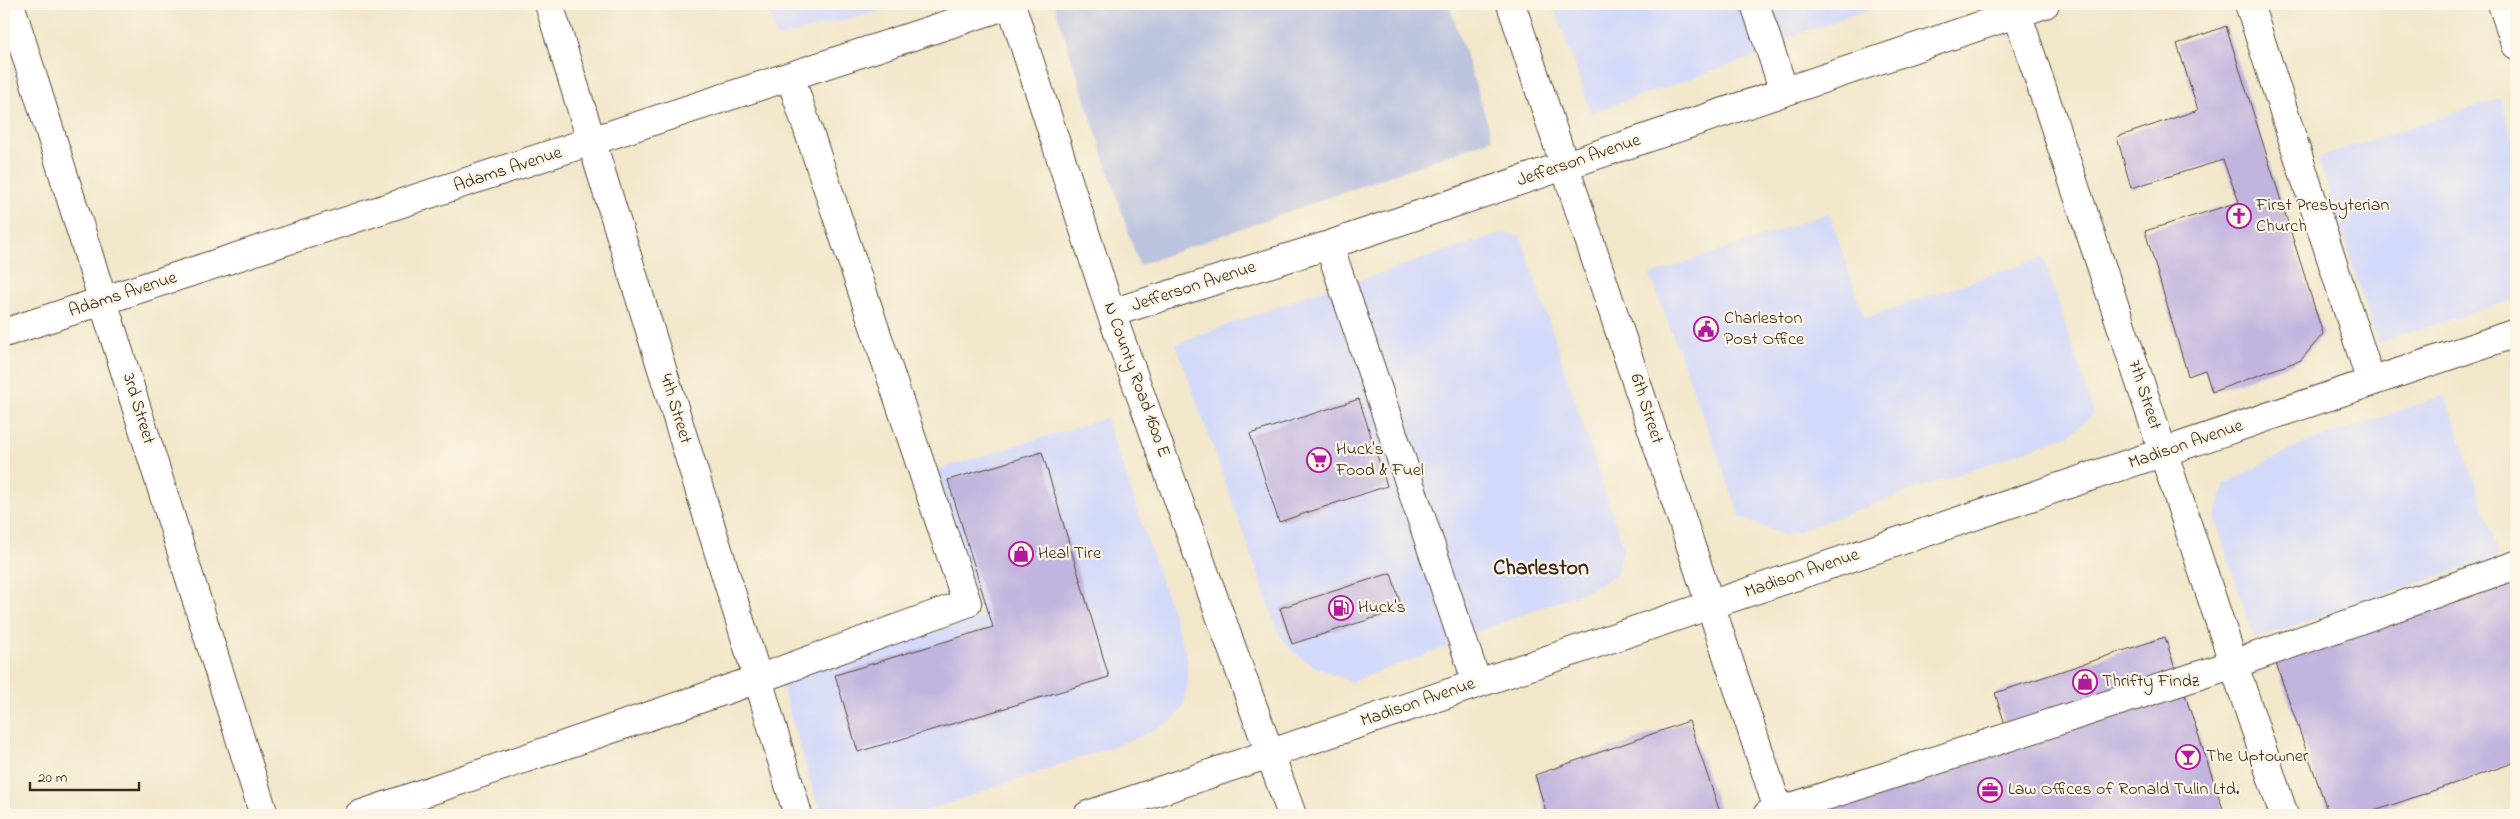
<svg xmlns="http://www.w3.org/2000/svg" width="2520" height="819" font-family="'Indie Flower',sans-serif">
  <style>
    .built { fill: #d3d9f9 }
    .industrial { fill: #bcc3de }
    .building { fill: #c1b4df }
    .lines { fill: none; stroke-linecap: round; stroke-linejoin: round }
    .minor-casing { stroke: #564638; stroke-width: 30 }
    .minor { stroke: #fff; stroke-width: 28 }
    .labels { text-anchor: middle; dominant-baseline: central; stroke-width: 4.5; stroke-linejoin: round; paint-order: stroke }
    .street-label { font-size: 18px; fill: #3b2a1e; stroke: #fcf5e5 }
    .poi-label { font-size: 18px; fill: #3b2a1e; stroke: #fcf5e5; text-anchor: start }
    .district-label { font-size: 22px; font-weight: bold; fill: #3b2a1e; stroke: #fcf5e5 }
  </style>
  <rect width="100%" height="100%" fill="#fcf5e5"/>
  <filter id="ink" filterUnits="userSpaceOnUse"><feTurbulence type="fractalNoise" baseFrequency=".02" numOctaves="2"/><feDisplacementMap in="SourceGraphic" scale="10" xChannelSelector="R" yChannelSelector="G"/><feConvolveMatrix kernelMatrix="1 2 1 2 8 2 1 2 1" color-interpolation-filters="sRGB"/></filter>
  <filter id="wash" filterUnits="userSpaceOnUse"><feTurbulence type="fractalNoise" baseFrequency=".0096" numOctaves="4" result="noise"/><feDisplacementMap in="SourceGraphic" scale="20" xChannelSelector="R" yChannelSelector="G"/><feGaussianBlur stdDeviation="1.12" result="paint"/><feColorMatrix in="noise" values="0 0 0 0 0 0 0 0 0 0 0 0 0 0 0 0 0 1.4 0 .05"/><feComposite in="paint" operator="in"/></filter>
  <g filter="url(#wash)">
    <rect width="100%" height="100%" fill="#f2e7cb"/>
    <path class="built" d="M766,4h140l-129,34z
      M1553,4h188l18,51 -168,58z
      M1769,4h115l-102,36z
      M2500,98l16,51v150l-139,44 -59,-186z
      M1829,213l36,105 179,-61 50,157 -25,21 -284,101 -44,-18 -91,-243z
      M1501,233l20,3 103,313 -8,26 -32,17 -116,43 -114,-353z
      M1333,286l122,358 -104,38 -35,-15 -23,-15 -13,-16 -104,-292z
      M2445,395l55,161 -246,83 -39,-121 10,-34 72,-38z
      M1106,418l81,238 1,27 -5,24 -11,14 -35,17 -222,77h-89l-10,-15 -36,-120 202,-63 -45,-147z"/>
    <path class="industrial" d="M1054,4h395l44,135 -354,126z"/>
    <g id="blocks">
      <path class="building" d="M2226,26l97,308 -22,26 -89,32 -7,-22 -17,6 -43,-145 94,-29 -16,-42 -92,28 -14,-51 81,-27 -21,-66z
        M1359,399l28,87 -108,36 -29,-88z
        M1042,452l67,225 -251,75 -23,-77 158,-48 -45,-147z
        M1391,573l11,36 -110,35 -12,-36z
        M2516,574v188l-153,53h-34l-55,-157z
        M2165,637l11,35 -170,55 -11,-34z
        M2183,689l42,126h-408l-1,-4z
        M1689,721l32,94h-174l-12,-40z"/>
    </g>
  </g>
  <g filter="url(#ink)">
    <use href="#blocks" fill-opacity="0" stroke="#564638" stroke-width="1"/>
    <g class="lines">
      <defs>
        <path id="minor" d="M10,4l254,811
          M549,4l209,675 40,136
          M1011,4l100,309 181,502
          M1511,4l269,811
          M1755,4l29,87
          M2014,4l270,811
          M2249,4l122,378
          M2502,4l14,41
          M1329,245l148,438
          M1111,313l218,-68 716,-241
          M4,333l1007,-329
          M359,815l399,-136 209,-76 -177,-527
          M1088,815l1428,-482
          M1767,815l467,-151 282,-99"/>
      </defs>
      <use href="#minor" class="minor-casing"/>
      <use href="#minor" class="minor"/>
    </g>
  </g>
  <defs>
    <symbol id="church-ring" viewBox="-11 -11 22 22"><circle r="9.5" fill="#fcf5e5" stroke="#b5179e" stroke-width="1.5"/><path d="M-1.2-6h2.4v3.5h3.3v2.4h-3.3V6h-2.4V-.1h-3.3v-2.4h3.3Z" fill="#b5179e"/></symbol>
    <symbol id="civic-ring" viewBox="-11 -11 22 22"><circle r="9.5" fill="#fcf5e5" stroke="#b5179e" stroke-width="1.5"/><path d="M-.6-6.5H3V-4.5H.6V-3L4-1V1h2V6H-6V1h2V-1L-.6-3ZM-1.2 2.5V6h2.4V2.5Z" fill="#b5179e"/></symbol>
    <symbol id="supermarket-ring" viewBox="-11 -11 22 22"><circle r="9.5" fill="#fcf5e5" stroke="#b5179e" stroke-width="1.5"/><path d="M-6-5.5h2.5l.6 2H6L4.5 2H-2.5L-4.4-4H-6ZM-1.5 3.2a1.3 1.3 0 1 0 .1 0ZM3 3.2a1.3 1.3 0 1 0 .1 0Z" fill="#b5179e"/></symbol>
    <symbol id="shop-ring" viewBox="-11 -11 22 22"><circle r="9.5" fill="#fcf5e5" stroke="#b5179e" stroke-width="1.5"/><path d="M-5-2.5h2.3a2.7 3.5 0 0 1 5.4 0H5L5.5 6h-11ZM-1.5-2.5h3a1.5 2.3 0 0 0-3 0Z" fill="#b5179e"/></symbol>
    <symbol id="fuel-ring" viewBox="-11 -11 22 22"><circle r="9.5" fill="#fcf5e5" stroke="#b5179e" stroke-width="1.5"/><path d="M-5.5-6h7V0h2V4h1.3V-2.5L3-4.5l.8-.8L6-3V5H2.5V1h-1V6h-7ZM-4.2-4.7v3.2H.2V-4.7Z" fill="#b5179e"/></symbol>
    <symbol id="bar-ring" viewBox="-11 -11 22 22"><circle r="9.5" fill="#fcf5e5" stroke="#b5179e" stroke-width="1.5"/><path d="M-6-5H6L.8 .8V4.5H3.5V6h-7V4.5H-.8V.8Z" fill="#b5179e"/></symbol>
    <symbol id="office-ring" viewBox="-11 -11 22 22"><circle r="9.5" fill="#fcf5e5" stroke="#b5179e" stroke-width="1.5"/><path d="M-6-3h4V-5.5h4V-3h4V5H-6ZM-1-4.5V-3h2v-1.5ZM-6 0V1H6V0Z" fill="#b5179e"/></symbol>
  </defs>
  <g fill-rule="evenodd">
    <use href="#church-ring" x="2225" y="202" width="28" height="28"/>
    <use href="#civic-ring" x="1692" y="315" width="28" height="28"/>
    <use href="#supermarket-ring" x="1305" y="446" width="28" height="28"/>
    <use href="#shop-ring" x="1007" y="540" width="28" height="28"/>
    <use href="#fuel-ring" x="1327" y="594" width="28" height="28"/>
    <use href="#shop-ring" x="2071" y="668" width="28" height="28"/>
    <use href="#bar-ring" x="2174" y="743" width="28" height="28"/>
    <use href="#office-ring" x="1976" y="776" width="28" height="28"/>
  </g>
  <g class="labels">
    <g class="street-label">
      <text transform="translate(1579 161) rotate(-19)">Jefferson Avenue</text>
      <text transform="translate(508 170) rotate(-18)">Adams Avenue</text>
      <text transform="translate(1194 287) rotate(-18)">Jefferson Avenue</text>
      <text transform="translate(123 295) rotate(-18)">Adams Avenue</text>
      <text transform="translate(1136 380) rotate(70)">N County Road 1600 E</text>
      <text transform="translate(2144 395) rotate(72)">7th Street</text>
      <text transform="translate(138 409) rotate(73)">3rd Street</text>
      <text transform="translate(675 409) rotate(73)">4th Street</text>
      <text transform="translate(1646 409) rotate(72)">6th Street</text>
      <text transform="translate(2186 445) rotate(-19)">Madison Avenue</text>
      <text transform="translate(1802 574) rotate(-19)">Madison Avenue</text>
      <text transform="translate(1418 703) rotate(-19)">Madison Avenue</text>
    </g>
    <g class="poi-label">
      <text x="2256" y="206">First Presbyterian<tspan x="2256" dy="21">Church</tspan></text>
      <text x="1724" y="319">Charleston<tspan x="1724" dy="21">Post Office</tspan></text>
      <text x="1336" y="450">Huck's<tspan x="1336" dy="21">Food &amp; Fuel</tspan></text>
      <text x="1038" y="554">Heal Tire</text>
      <text x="1358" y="608">Huck's</text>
      <text x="2102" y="682">Thrifty Findz</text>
      <text x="2206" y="757">The Uptowner</text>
      <text x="2008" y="790">Law Offices of Ronald Tulin Ltd.</text>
    </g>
    <g class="district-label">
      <text x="1541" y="569">Charleston</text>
    </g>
  </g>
  <rect width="2520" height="819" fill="none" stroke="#fcf5e5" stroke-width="20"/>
  <path d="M30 782v8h109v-8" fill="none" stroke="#3b2a1e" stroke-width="2.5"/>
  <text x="38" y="782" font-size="15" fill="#3b2a1e" stroke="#fcf5e5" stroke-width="4" paint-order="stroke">20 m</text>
</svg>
